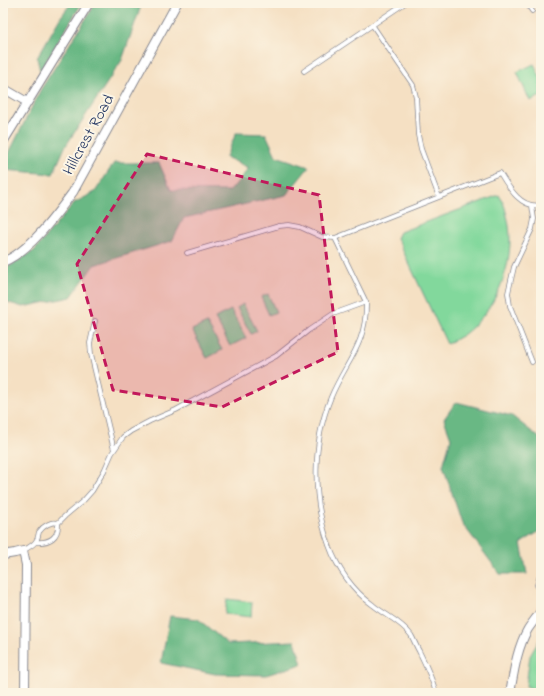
<svg xmlns="http://www.w3.org/2000/svg" width="544" height="696" font-family="'Indie Flower',sans-serif">
  <style>
    .green { fill: #82d89c; stroke: #4e847d }
    .forest { fill: #69b884; stroke: #427471 }
    .lines { fill: none; stroke-linecap: round; stroke-linejoin: round }
    .lane-casing { stroke: #888890; stroke-width: 5.5 }
    .street-casing { stroke: #888890; stroke-width: 10 }
    .lane { stroke: #fff; stroke-width: 4 }
    .street { stroke: #fff; stroke-width: 8 }
    .marked { fill: #c2185b; fill-opacity: 0.2; stroke: #c2185b; stroke-width: 3; stroke-dasharray: 8 5; stroke-linejoin: round }
    .labels { text-anchor: middle; dominant-baseline: central; stroke-width: 4; stroke-linejoin: round; paint-order: stroke }
    .street-label { font-size: 16px; fill: #1b2f5e; stroke: #fcf5e5 }
  </style>
  <rect width="100%" height="100%" fill="#fcf5e5"/>
  <filter id="ink" filterUnits="userSpaceOnUse"><feTurbulence type="fractalNoise" baseFrequency=".025" numOctaves="2"/><feDisplacementMap in="SourceGraphic" scale="8" xChannelSelector="R" yChannelSelector="G"/><feConvolveMatrix kernelMatrix="1 2 1 2 8 2 1 2 1" color-interpolation-filters="sRGB"/></filter>
  <filter id="wash" filterUnits="userSpaceOnUse"><feTurbulence type="fractalNoise" baseFrequency=".012" numOctaves="4" result="noise"/><feDisplacementMap in="SourceGraphic" scale="16" xChannelSelector="R" yChannelSelector="G"/><feGaussianBlur stdDeviation="0.9" result="paint"/><feColorMatrix in="noise" values="0 0 0 0 0 0 0 0 0 0 0 0 0 0 0 0 0 1.4 0 .05"/><feComposite in="paint" operator="in"/></filter>
  <g filter="url(#wash)">
    <rect width="100%" height="100%" fill="#f5e0c3"/>
    <path class="green" d="M534,64l7,15v17l-11,5 -13,-29z
      M499,195c3,5 6,11 7,17 13,43 -7,97 -43,123 -5,3 -11,6 -16,9l-50,-106 3,-6z
      M268,294l8,18 -7,3 -8,-18z
      M243,304l14,27 -6,3 -14,-26z
      M231,310l15,28 -16,8 -15,-28z
      M207,323l15,27 -15,8 -15,-28z
      M227,599l25,3 -1,15 -26,-3z
      M541,637v55l-15,-6 4,-30z"/>
    <path class="forest" d="M71,3h11l-42,68 -3,-13 23,-40z
      M96,3h46l-20,57 -57,87 -12,27 -50,-4v-5l38,-76z
      M236,133l30,1 10,22 33,11 -23,28 -102,23 -12,23 -78,24 -23,32 -48,10 -20,-6v-31l31,-19 40,-48 21,-11 19,-29h45l12,27 59,1 19,-23 -23,-11z
      M456,402l56,14 29,23v83l-1,9 -19,12 6,31h-27l-38,-51 -19,-57 8,-28 -7,-19z
      M170,616l28,3 30,25 67,-3 7,23 -36,11 -51,-1 -54,-11z"/>
  </g>
  <g filter="url(#ink)">
    <g class="lines">
      <defs>
        <path id="lane" d="M527,3l5,8
          M538,3l3,5
          M373,26l40,59 3,12 2,38 3,14 18,48
          M304,71l101,-68
          M187,253l92,-27 10,-1 11,2 22,10 13,1
          M95,321l-5,22 1,11 23,96
          M532,362l-22,-56 -2,-13 6,-26 18,-38 2,-10 -2,-13
          M58,523l7,-7 19,-16 8,-9 12,-20 8,-18 11,-16 8,-6 19,-10 26,-11 100,-54 33,-26 24,-16 33,-12
          M23,551c4,-3 11,-6 13,-10 2,-2 2,-6 3,-9 4,-6 12,-11 19,-9 1,15 -9,20 -22,19
          M541,572l-4,13 4,9
          M436,693c-4,-15 -10,-28 -17,-42 -3,-5 -5,-11 -8,-16 -9,-13 -26,-20 -38,-30 -20,-14 -36,-37 -44,-60 -17,-46 -17,-102 2,-148 15,-36 36,-52 35,-95l-31,-64 165,-65c9,15 21,36 41,32"/>
        <path id="street" d="M3,88l24,14
          M3,142l86,-139
          M3,262c27,-11 53,-47 70,-70l104,-189
          M3,555l12,-2 8,-2 3,14 -1,128
          M510,693c4,-22 7,-45 18,-64 4,-6 9,-12 13,-18"/>
      </defs>
      <use href="#lane" class="lane-casing"/>
      <use href="#street" class="street-casing"/>
      <use href="#lane" class="lane"/>
      <use href="#street" class="street"/>
    </g>
  </g>
  <path class="marked" d="M147,154l172,41 19,157 -116,55 -109,-17 -36,-126z"/>
  <g class="labels">
    <g class="street-label">
      <text transform="translate(89 135) rotate(-61)">Hillcrest Road</text>
    </g>
  </g>
  <rect width="544" height="696" fill="none" stroke="#fcf5e5" stroke-width="16"/>
</svg>
